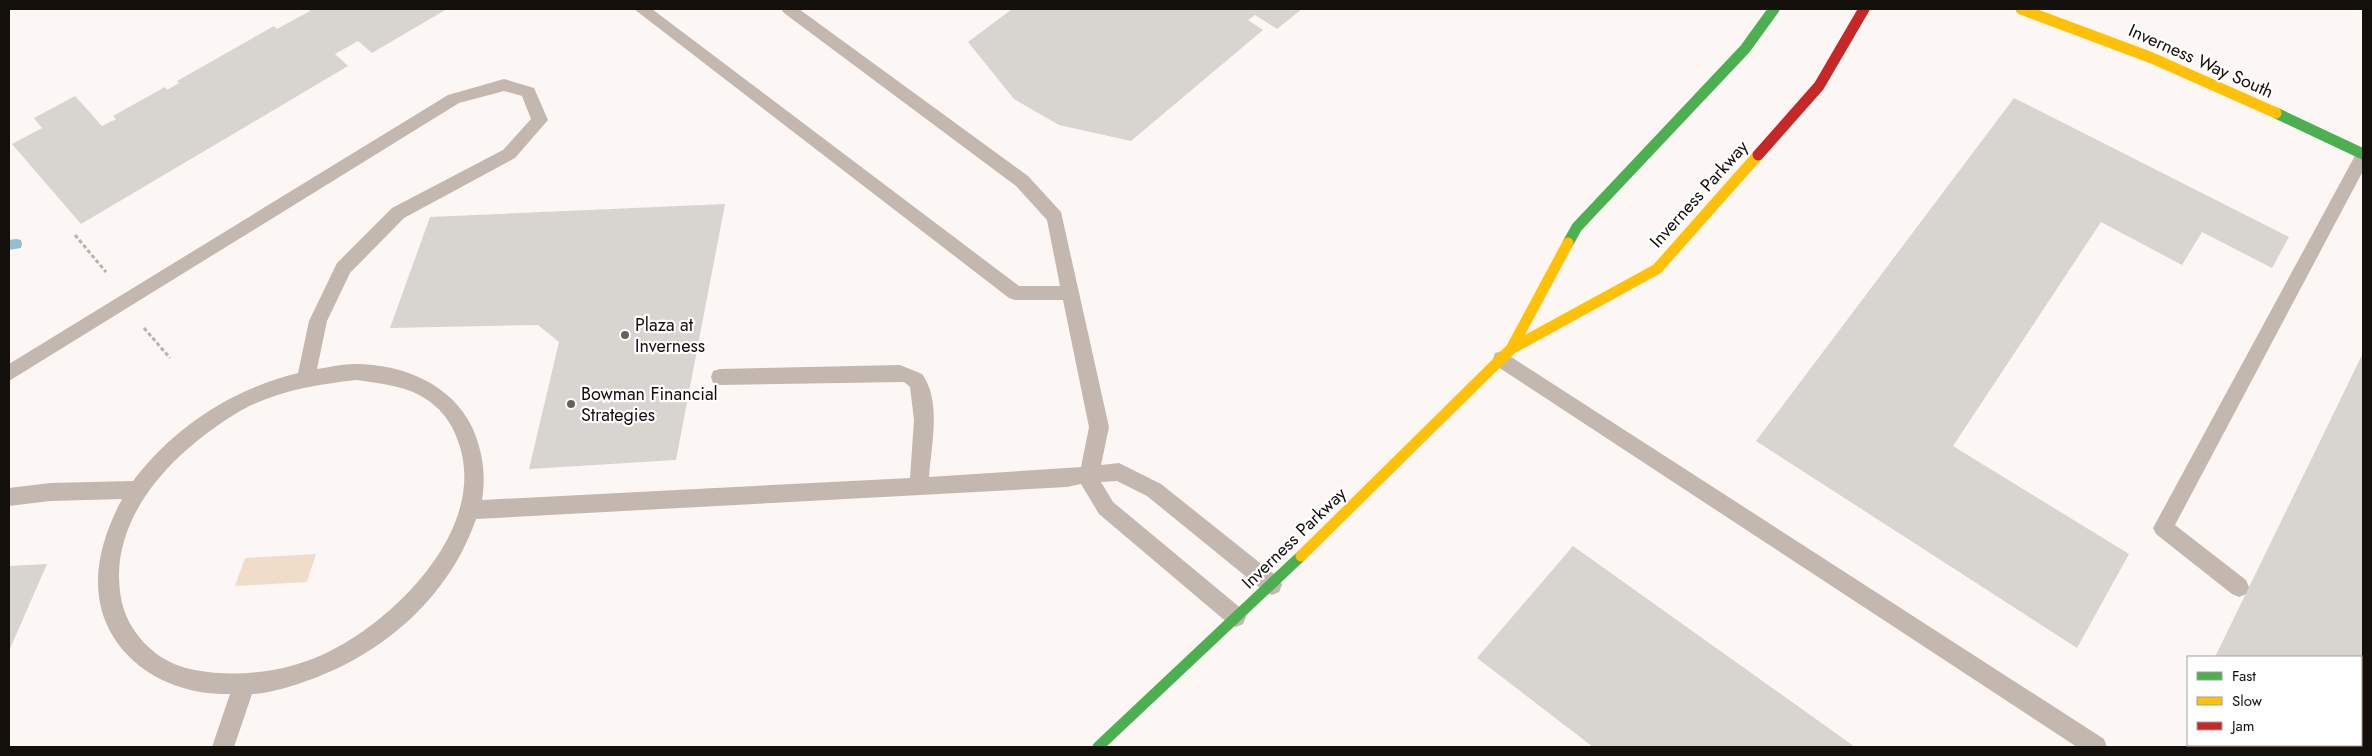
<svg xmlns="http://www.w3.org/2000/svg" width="2372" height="756" font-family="Jost,sans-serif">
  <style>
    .green { fill: #f0ddc9 }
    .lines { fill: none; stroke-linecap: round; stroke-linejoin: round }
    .stream { fill: #96bed1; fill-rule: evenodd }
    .building { fill: #d8d4d0 }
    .path { stroke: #bbb1ad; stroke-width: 3; stroke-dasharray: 4 2.5; stroke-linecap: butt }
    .lane { fill: #c4b7b0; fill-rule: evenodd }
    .fast { stroke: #4caf50; stroke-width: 11 }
    .slow { stroke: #ffc107; stroke-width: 11 }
    .jam { stroke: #c62828; stroke-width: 11 }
    .poi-dot { fill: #65605d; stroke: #fff; stroke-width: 2 }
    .labels { text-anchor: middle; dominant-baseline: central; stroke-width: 4.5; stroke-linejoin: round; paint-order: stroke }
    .street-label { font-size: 18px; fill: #130f0b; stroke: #fff }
    .poi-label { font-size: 18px; fill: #130f0b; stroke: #fff; text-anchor: start }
  </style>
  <rect width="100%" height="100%" fill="#fcf7f4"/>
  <path class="green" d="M316,554l-9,28 -72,4 10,-28z"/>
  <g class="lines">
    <path class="stream" d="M16,239l5,1 1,4 -1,4 -12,2v-10z"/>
  </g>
  <path class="building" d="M308,9h139l-75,44 -14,-12 -23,13 13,12 -267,158 -69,-80 30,-16 -8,-10 41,-22 27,30 14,-7 -3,-3 52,-29 2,3 12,-7 -2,-2 97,-55 3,3 33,-18z
    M1012,9h290l-25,20 -22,-14 -7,5 15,10 -132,111 -72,-16 -45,-26 -46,-57z
    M2014,98l275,139 -17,31 -70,-36 -20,33 -81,-43 -148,224 176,108 -52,94 -321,-207z
    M725,204l-49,256 -147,9 30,-127 -21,-17 -148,3 40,-111z
    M2363,353v394h-133l-4,-2h135v-88h-146z
    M1573,546l282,201h-262l-116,-89z
    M47,564l-38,87v-85z"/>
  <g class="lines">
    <path class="path" d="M75,235l31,37
      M144,328l26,30"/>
    <path class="lane" d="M634,9h18l367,277h41l-13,-66 -31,-34 -232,-173 -3,-4h18l229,167 33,36 48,215 -8,38 18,-2 42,21 118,94 3,7 -3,7 -7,3 -7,-3 -118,-96 -30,-15 -16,1 12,20 130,108 3,7 -3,7 -7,3 -7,-3 -130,-110 -18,-30 -14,3 -591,32c-26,76 -90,133 -164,160 -19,7 -40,14 -60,15l-18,53h-22l18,-53c-64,2 -129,-38 -132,-108 -1,-31 10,-60 24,-87l-72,2 -41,5v-18l41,-5 83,-2c42,-55 98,-91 165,-108l11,-52 28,-58 55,-55 111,-58 28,-31 -9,-23 -18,-5 -45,12 -450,278v-17l439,-269 56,-16 30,9 14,32 -33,38 -111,60 -54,55 -23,48 -10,48c13,-2 26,-5 38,-5 48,0 97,20 118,65 10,24 13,46 9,71l428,-22 4,-58 -4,-33 -6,-5 -184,3 -7,-2 -2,-6 2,-6 7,-2 180,-4 22,9c20,27 9,72 7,103l152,-10 8,-40 -26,-127h-48l-6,-2zM356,380c21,3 44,5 63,15 21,11 33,27 40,49 29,85 -66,179 -137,211 -38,17 -85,23 -127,15 -25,-4 -47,-19 -61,-40 -12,-18 -15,-36 -15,-57 2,-68 59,-123 113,-157 37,-24 81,-31 124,-36z
      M2363,150v21l-188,354 71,55 3,7 -3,7 -7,3 -7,-3 -76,-60 -3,-6 204,-376z
      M1502,351l602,388 3,8h-30l-582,-382 -2,-6 2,-6z"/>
    <path class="fast" d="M2276,113l87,41
      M1568,243l9,-16 168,-178 29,-40
      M1098,747l203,-191"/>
    <path class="slow" d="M2021,9l131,49 124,55
      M1511,349l146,-80 101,-114
      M1301,556l210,-207 57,-106"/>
    <path class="jam" d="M1758,155l61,-69 45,-77"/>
  </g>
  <g class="poi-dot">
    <circle cx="625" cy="335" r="5"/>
    <circle cx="571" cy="404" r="5"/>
  </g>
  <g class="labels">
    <g class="street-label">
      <text transform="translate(2201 61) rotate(24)">Inverness Way South</text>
      <text transform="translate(1699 194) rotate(-48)">Inverness Parkway</text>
      <text transform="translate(1294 538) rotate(-44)">Inverness Parkway</text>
    </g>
    <g class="poi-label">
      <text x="635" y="325">Plaza at<tspan x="635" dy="21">Inverness</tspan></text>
      <text x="581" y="394">Bowman Financial<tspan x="581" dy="21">Strategies</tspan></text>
    </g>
  </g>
  <rect width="2372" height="756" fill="none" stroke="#130f0b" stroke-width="20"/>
  <rect x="2187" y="656" width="175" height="90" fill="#ffffff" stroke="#a19f9d"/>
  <rect x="2197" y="672" width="25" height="8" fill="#4caf50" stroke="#a19f9d"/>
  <text x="2232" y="681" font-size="15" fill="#130f0b">Fast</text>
  <rect x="2197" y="697" width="25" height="8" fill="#ffc107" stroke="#a19f9d"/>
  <text x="2232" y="706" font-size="15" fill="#130f0b">Slow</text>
  <rect x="2197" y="722" width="25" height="8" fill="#c62828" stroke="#a19f9d"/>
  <text x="2232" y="731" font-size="15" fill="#130f0b">Jam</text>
</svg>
